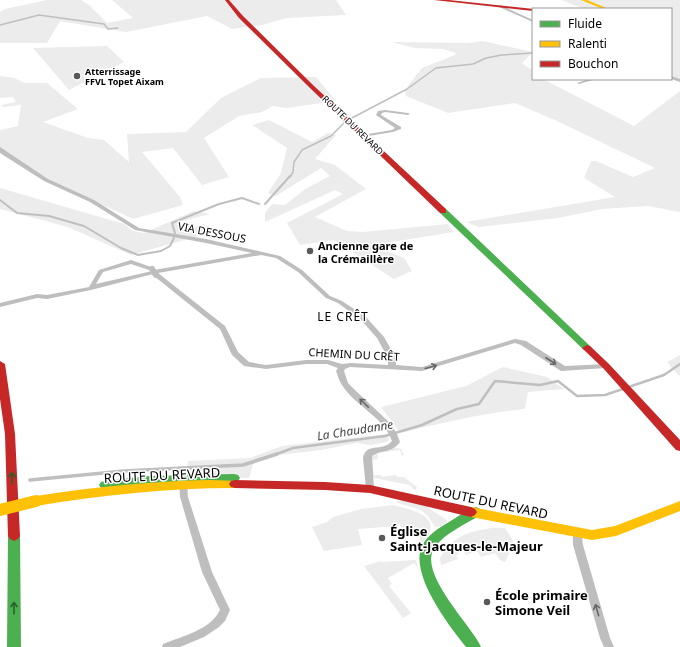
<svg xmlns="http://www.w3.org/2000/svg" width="680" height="647" font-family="'Noto Sans',sans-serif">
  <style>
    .green { fill: #ececec }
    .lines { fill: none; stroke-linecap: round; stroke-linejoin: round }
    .stream-far3 { stroke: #bfbfbf; stroke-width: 1.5 }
    .stream-far2 { stroke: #bfbfbf; stroke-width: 2 }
    .stream-far1 { stroke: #bfbfbf; stroke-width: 2.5 }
    .stream { stroke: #bfbfbf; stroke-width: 3.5 }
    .street { fill: #bebebe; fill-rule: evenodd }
    .fast { fill: #4caf50; fill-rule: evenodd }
    .slow { fill: #ffc107; fill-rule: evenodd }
    .jam { fill: #c62828; fill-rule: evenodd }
    .street-bridge { stroke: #bebebe; stroke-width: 6 }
    .slow-bridge { stroke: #ffc107; stroke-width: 12 }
    .oneway { stroke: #686868 }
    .oneway2 { stroke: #2a602c }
    .poi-dot { fill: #595959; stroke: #fff; stroke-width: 1.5 }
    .labels { text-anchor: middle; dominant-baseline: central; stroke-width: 3; stroke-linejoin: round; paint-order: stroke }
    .far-poi-label { font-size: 9px; font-weight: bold; fill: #000; stroke: #fff; text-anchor: start }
    .far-street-label { font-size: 9px; fill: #000; stroke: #fff }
    .street-label { font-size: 11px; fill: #000; stroke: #fff }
    .poi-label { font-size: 11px; font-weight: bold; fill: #000; stroke: #fff; text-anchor: start }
    .neighbourhood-label { font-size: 12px; letter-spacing: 1px; fill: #000; stroke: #fff }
    .water-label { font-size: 12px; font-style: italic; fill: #444; stroke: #fff }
    .near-street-label { font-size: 13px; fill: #000; stroke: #fff }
    .near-poi-label { font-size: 13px; font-weight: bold; fill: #000; stroke: #fff; text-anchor: start }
  </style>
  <rect width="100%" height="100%" fill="#fff"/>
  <path class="green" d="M47,0h34l8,5 18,18 26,-5 -21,-18h224l10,15 -59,3 -25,7 -30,4 -25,-13 -81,16 -66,-11 -13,22h-47v-31l5,-3z
    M561,0h119v81l-9,-4v-68h-87z
    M482,41l51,11 -11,11 11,8v8h10l91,47 46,-35v121l-32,-6 -46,3 -44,9 -79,9 -13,-5 149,-25 -31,-19 7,-17h5l37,16 22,-9 -98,-47 -42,-18 -67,10 -42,-17 -1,-6 17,-22 33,-13 1,-2 -13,-4 -28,-1 -24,-6 78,1z
    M107,46l17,16 -55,28 -36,-42z
    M0,76l14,2 11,5h22l31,26 -35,13 45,16 16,2 25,22 -2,-28 59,-2 35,-34 40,-20 55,-1 20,24 -49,7 -14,-2 -11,6 -23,4 -35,22 25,39 -27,8 -29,-37 -31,4 38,45 3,8 -50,14 -95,-44 -38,-26v-19l18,-4 3,-21 -18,2 -2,-2 15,-3 -3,-5 -13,1z
    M269,120l43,22 16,-9 8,2 -21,24 20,6 31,24 -51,28 32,14 16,1 85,-8 6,8 -81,13 31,13 8,13 -18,8 -60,-39 -34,5 -13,-22 56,-29 -8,-4 -70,32v-9l7,-9 13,1 20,-16 25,-13 -9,-8 -45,28 -8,-3 13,-20 6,-25 -35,-23z
    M0,188l124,36 9,7 11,2 50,-22 16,3 -31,8 1,10 24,-8 5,9 -78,22 -63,-28 -68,-18z
    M680,355v20l-1,1 -12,-14z
    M503,367l44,10 17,12 -36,3 -3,17c-43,4 -84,14 -125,24l-19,-26 85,-21z
    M387,434l2,5 -2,3 -16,3 -15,-2 -35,7 -42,5 -26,9 -4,14 -64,-2 3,-15 62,-3 32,-12z
    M394,448l7,1 3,6 -2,1 -2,-6 -23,3 1,6 -7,1 3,15h7l1,2 14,-2 1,2h7l13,10 -1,3h-2l-4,-5 -36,-7c-8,-33 -4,-20 20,-30z
    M404,500l19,4 25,17 -7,5 -6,1 -7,-11 -7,-6 -26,-8z
    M393,505c12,3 46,9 36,29 -2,3 -5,7 -8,10l-3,-14 -4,-3 -12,1 -3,-4h-2v2l-39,3 4,16 -38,6 -12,-24 15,-5 6,-5 28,-8z
    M492,528h13l9,14 -9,20 -5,-2 -5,-7 -14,4 -4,-6 -11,4 -3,-5 -5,2 1,2 -3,1 2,4 -17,6 -1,-7c15,-23 26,-26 52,-30z
    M416,560l2,8 -4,-5 -26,15 4,6 -3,2 22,27 -8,5 -39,-52 17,-5v1z"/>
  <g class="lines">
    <path class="stream-far3" d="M0,25l39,-10 65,9 4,5 10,-1
      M350,119l57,-30 29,-21 37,-4 13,-6 16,-3 31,-2
      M290,177l3,-5 1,-10 8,-12 29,-14 13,-13v-2"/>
    <path class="stream-far2" d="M0,200l17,13 32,3 35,10 37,22 17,7 23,-4 9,-5 4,-8
      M265,204l25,-28
      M175,233l-3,-10 47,-19 23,-6 17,6"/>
    <path class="stream-far1" d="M274,455l19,-7 92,-12 37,-11 35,-16 22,-5 16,-23 45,4 18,-4 19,15 28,-1 59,-20 16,-11"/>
    <path class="stream" d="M30,480l94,-9 119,-6 34,-11"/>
    <path class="street" d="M500,5l33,15v2l-34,-15z
      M671,76l9,3v3l-9,-3z
      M589,79h7l-17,5 -2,-1z
      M385,110l23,3 2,1 -2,1 -23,-3 -3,1 -1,2 20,12v2l-8,3 -31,5v-2l30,-5 3,-2 -19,-13 2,-4z
      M0,147l48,32 46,21 45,28 67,11 74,17 22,14 28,26 12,5 24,16 18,20 12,21v7l26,2 93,-28 11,2 39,25 41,-2 4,2 -4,2 -45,3 -40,-26 -6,-2 -93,28 -72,-4 -5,2 -1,2 4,12 7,7 36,34 6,10 3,8c-9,12 -18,7 -28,14l2,33 -1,2 -3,1 -3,-1 -1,-2 -3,-31c3,-14 14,-8 24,-13 2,-1 3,-2 5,-4 -9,-25 -36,-34 -50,-56 -3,-4 -4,-9 -6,-14l2,-3 -11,-4h-21l-40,5 -22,-3 -12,-11 -12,-26 -66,-53 -1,-2 -62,16 -44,9 -10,-1 -37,9v-4l37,-9 10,1 42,-8 10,-17 32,-10 23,8 1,1 -1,1 98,-17 -46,-10 -71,-13 -45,-28 -46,-21 -44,-28zM261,255l15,3 22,14 28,26 12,5 24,18 15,17 11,20v7l-38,-2 -8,1 -14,-4h-22l-40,5 -17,-3 -11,-10 -13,-26 -67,-53zM131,264l21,7 -56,13 7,-12z
      M183,478l3,1 1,2 1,16 24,75 18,38 -5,11 -6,6 -15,10 -24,10h-18l1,-3c20,-8 47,-14 57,-34l-18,-38 -22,-75 -1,-16 1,-2z
      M578,530l3,1 2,3 -1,4 1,7 27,93 4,9h-10l-4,-9 -27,-93c0,-5 -1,-9 2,-14z"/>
    <path class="fast" d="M440,209h6l144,137 2,2 -2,2h-6l-144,-137z
      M234,474l4,1 2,3 -2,3 -4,1 -85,2 -44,5 -4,-1 -2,-3 2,-3 4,-1 44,-5z
      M476,507l4,2 2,3 -2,3c-15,10 -34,17 -45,32 -19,25 37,79 46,100h-15c-17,-21 -57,-73 -44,-101 5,-11 17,-18 27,-24 8,-5 18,-12 27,-15z
      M14,531l4,2 2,3 1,111h-14l1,-111 2,-3z"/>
    <path class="slow" d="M581,0h6l22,9h-6z
      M210,480l29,1 2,3 -2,3 -4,1c-67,0 -133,7 -199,18l-4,-2 -2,-3 2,-3 4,-2c58,-9 115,-15 174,-16z
      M680,501v10l-64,25 -24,4 -121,-23 -4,-2 -2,-3 2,-3 4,-2 121,23 23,-4z"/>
    <path class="jam" d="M225,0h4l14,16 71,70 132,123v4h-6l-130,-125 -71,-70z
      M434,0h15l85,9h-1v2z
      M587,345l3,1 19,18 71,76v11l-4,-1 -73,-82 -19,-18 -2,-2z
      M0,361l5,3 10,70 5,102 -2,3 -4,2 -4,-2 -2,-3 -3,-102 -5,-35z
      M235,480l90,2 45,3 101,22 4,2 2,3 -2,3 -4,2 -101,-24 -45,-3 -90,-2 -4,-1 -2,-3 2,-3z"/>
    <path class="street-bridge" d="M152,269l4,6"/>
    <path class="slow-bridge" d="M0,510l36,-9"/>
  </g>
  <defs><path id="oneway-shaft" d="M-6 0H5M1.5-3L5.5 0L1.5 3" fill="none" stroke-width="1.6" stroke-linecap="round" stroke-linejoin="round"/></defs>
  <g class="oneway">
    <use href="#oneway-shaft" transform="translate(551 361) rotate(33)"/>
    <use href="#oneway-shaft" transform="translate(431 367) rotate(-15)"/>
    <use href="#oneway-shaft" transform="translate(364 403) rotate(-136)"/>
    <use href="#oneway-shaft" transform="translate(597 610) rotate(-106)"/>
  </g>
  <g class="oneway2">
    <use href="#oneway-shaft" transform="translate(12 478) rotate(-91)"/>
    <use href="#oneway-shaft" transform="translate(14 608) rotate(-90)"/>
  </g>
  <g class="poi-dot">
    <circle cx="77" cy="76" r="4"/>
    <circle cx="310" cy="251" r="4"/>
    <circle cx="382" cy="538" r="4"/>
    <circle cx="487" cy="602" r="4"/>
  </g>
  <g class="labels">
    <g class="far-poi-label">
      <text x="85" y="71">Atterrissage<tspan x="85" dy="10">FFVL Topet Aixam</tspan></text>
    </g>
    <g class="far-street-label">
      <text transform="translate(353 125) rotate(44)">ROUTE DU REVARD</text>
    </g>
    <g class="street-label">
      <text transform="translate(212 232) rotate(11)">VIA DESSOUS</text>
      <text transform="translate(354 354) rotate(3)">CHEMIN DU CRÊT</text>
    </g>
    <g class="poi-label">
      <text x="318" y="245">Ancienne gare de<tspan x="318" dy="13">la Crémaillère</tspan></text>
    </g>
    <g class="neighbourhood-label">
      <text x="343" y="316">LE CRÊT</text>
    </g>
    <g class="water-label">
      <text transform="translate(355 430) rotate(-9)">La Chaudanne</text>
    </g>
    <g class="near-street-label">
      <text transform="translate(162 475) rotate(-3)">ROUTE DU REVARD</text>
      <text transform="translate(491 502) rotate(12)">ROUTE DU REVARD</text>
    </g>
    <g class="near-poi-label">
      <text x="390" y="531">Église<tspan x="390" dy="15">Saint-Jacques-le-Majeur</tspan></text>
      <text x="495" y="595">École primaire<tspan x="495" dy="15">Simone Veil</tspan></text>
    </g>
  </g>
  <rect x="532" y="8" width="140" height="72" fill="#ffffff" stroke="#999999"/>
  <rect x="540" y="21" width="20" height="6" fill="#4caf50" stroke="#999999"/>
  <text x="568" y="28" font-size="12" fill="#000000">Fluide</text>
  <rect x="540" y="41" width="20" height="6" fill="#ffc107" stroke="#999999"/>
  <text x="568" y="48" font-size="12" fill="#000000">Ralenti</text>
  <rect x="540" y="61" width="20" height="6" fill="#c62828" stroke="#999999"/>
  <text x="568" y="68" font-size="12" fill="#000000">Bouchon</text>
</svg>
